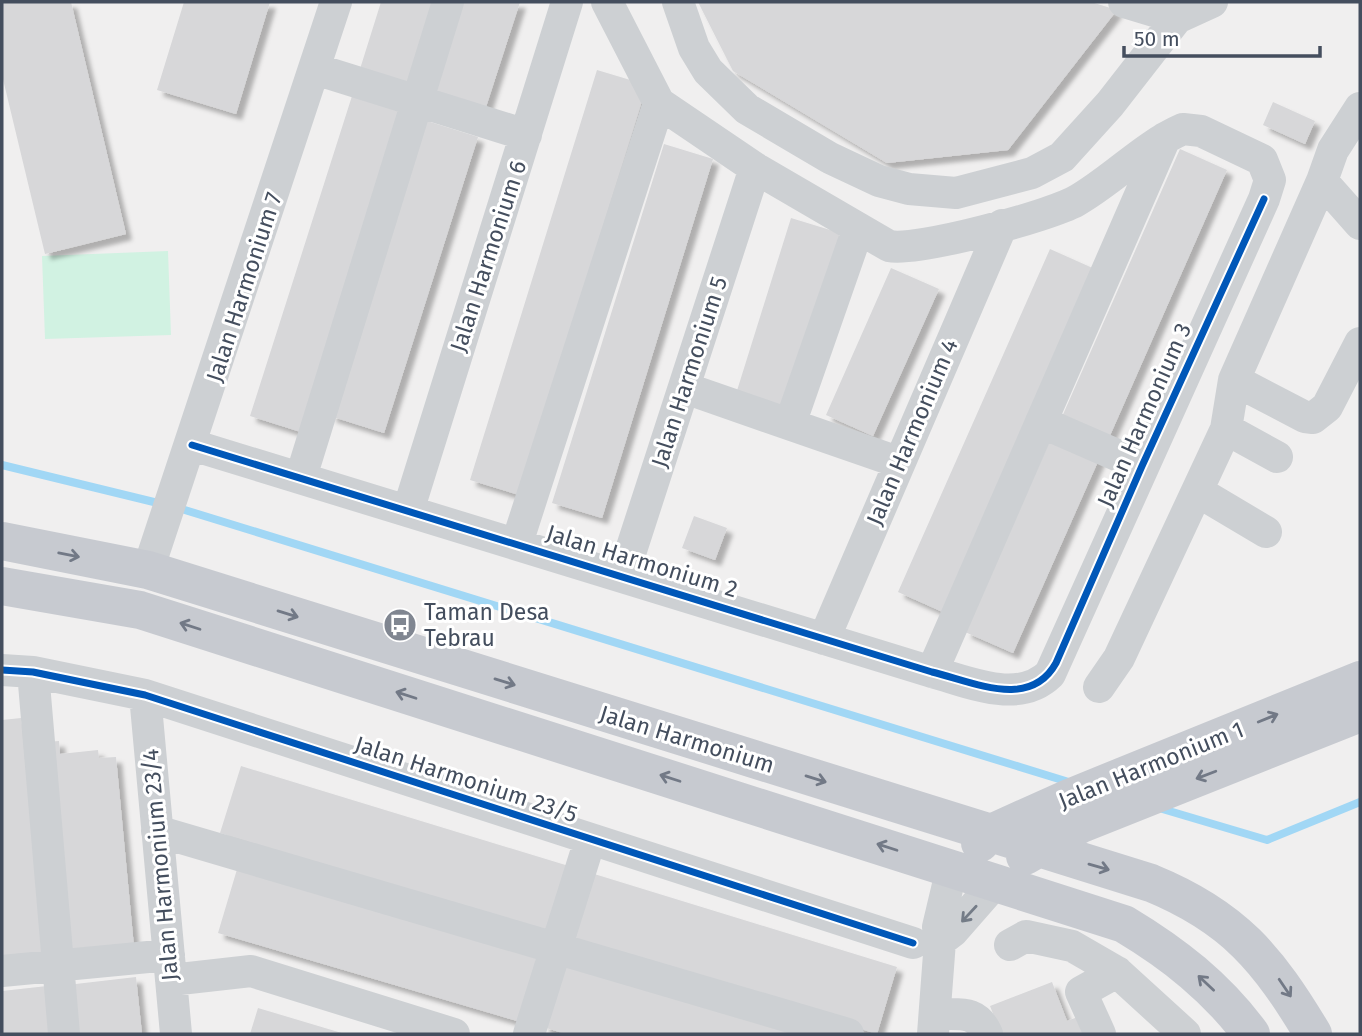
<svg xmlns="http://www.w3.org/2000/svg" width="1362" height="1036" font-family="'Fira Sans',sans-serif">
  <style>
    .green { fill: #d1f2e2 }
    .lines { fill: none; stroke-linecap: round; stroke-linejoin: round }
    .stream { stroke: #a1d7f5; stroke-width: 8 }
    .building { fill: #d7d7d9; filter: url(#shadow) }
    .minor { stroke: #cdd0d3; stroke-width: 32 }
    .major { stroke: #c7cad0; stroke-width: 38 }
    .cycleway-casing { stroke: #fff; stroke-width: 11 }
    .cycleway { stroke: #0057b8; stroke-width: 7 }
    .oneway { stroke: #727986 }
    .oneway2 { stroke: #747c87 }
    .labels { text-anchor: middle; dominant-baseline: central; stroke-width: 6; stroke-linejoin: round; paint-order: stroke }
    .street-label { font-size: 23px; fill: #444e5e; stroke: #fff }
    .poi-label { font-size: 23px; fill: #444e5e; stroke: #fff; text-anchor: start }
  </style>
  <defs>
    <filter id="shadow"><feDropShadow dx="6" dy="6" stdDeviation="2" flood-color="#0004"/></filter>
  </defs>
  <rect width="100%" height="100%" fill="#f0efef"/>
  <path class="green" d="M168,251l3,84 -126,4 -3,-83z"/>
  <g class="lines">
    <path class="stream" d="M2,465l160,39
      M175,507l897,276
      M1159,808l108,32 93,-38"/>
  </g>
  <path class="building" d="M2,2h69l55,232 -81,20 -43,-179z
    M184,2h86l-34,112 -79,-24z
    M381,2h59l-27,84 -53,-17z
    M461,2h59l-35,108 -54,-17z
    M698,2h393l26,8 -109,140 -121,13 -154,-92z
    M597,70l50,15 -128,410 -49,-15z
    M352,96l54,17 -102,320 -54,-17z
    M1273,102l42,19 -10,23 -42,-19z
    M424,120l54,17 -94,296 -54,-17z
    M664,144l49,15 -111,359 -50,-15z
    M1180,149l47,21 -119,270 -47,-21z
    M791,218l49,15 -56,180 -49,-16z
    M1050,249l47,21 -152,343 -47,-21z
    M891,268l48,21 -66,147 -47,-21z
    M1052,436l48,21 -87,196 -48,-21z
    M694,516l33,12 -12,32 -33,-12z
    M21,718l23,239 -42,5v-242z
    M59,741l1,13 38,-4 1,8 17,-1 18,190 -70,7 -19,-212z
    M241,766l331,101 -21,67 -331,-101z
    M238,866l306,90 -20,67 -306,-90z
    M591,873l306,94 -20,67 -306,-95z
    M563,961l246,73h-243l-23,-7z
    M136,977l6,57h-70l-5,-49z
    M1052,982l15,39 32,-12 9,25h-107l-11,-28z
    M47,986l5,48h-50v-43z
    M258,1008l87,26h-95z"/>
  <g class="lines">
    <path class="minor" d="M678,2l16,46 14,23 39,38 83,49 49,23 30,8 47,4 76,-20 30,-16 48,-53 67,-86 35,-16
      M1124,2l53,16
      M315,69l211,66
      M1322,181l38,43
      M1234,380l71,37 8,1 14,-11 33,-64
      M685,388l213,74
      M1041,422l101,44
      M790,424l68,-195
      M1226,429l51,28
      M192,445l740,227c38,10 86,33 118,2l214,-475 6,-19 -8,-20 -61,-29 -18,-2c-39,17 -70,51 -107,72 -27,15 -159,51 -187,45l-134,-78 -96,-65 -52,-101
      M301,477l147,-475
      M1197,491l69,41
      M408,511l159,-509
      M517,543l142,-440
      M148,570l188,-568
      M623,575l132,-407
      M824,639l178,-414
      M2,670l31,2 112,23 768,248
      M33,672l31,362
      M932,672l233,-534
      M1099,687l20,-29 107,-229 8,-49 88,-199 11,-31 27,-42
      M145,695l31,339
      M157,831l691,203
      M940,941l13,-10 42,-48
      M1010,945l16,-9 46,10 45,26 68,62
      M2,971l167,-16
      M171,980l80,-9 203,63
      M935,1014c24,1 41,-5 52,20
      M529,1034l61,-194
      M933,1034l7,-93 -2,-14 14,-59
      M1100,1034l-19,-42 36,-20"/>
    <path class="major" d="M2,541l146,29 1003,313c83,34 117,76 162,151
      M2,586l138,24 984,314c50,30 92,63 127,110
      M980,843l9,-9 80,-36 291,-118
      M1025,856l56,-32 279,-111"/>
    <defs>
      <path id="cycleway" d="M192,445l740,227c42,10 98,38 124,-9l86,-197 122,-267
        M2,670l31,2 112,23 768,248"/>
    </defs>
    <use href="#cycleway" class="cycleway-casing"/>
    <use href="#cycleway" class="cycleway"/>
  </g>
  <defs><path id="oneway-shaft" d="M-6 0H5M1.5-3L5.5 0L1.5 3" fill="none" stroke-width="1.6" stroke-linecap="round" stroke-linejoin="round" transform="scale(1.75)"/></defs>
  <g class="oneway">
    <use href="#oneway-shaft" transform="translate(69 555) rotate(11)"/>
    <use href="#oneway-shaft" transform="translate(288 614) rotate(17)"/>
    <use href="#oneway-shaft" transform="translate(190 626) rotate(-162)"/>
    <use href="#oneway-shaft" transform="translate(505 682) rotate(17)"/>
    <use href="#oneway-shaft" transform="translate(406 695) rotate(-162)"/>
    <use href="#oneway-shaft" transform="translate(1268 718) rotate(-22)"/>
    <use href="#oneway-shaft" transform="translate(1206 775) rotate(159)"/>
    <use href="#oneway-shaft" transform="translate(670 778) rotate(-162)"/>
    <use href="#oneway-shaft" transform="translate(816 779) rotate(17)"/>
    <use href="#oneway-shaft" transform="translate(887 847) rotate(-162)"/>
    <use href="#oneway-shaft" transform="translate(1099 867) rotate(16)"/>
    <use href="#oneway-shaft" transform="translate(1206 983) rotate(-137)"/>
    <use href="#oneway-shaft" transform="translate(1285 988) rotate(56)"/>
  </g>
  <use class="oneway2" href="#oneway-shaft" transform="translate(969 914) rotate(133)"/>
  <defs>
    <symbol id="bus-disc" viewBox="-11 -11 22 22"><circle r="9.5" fill="#808691" stroke="#fff"/><path d="M-5-6H5V4H4V6H2V4H-2V6H-4V4H-5ZM-3.5-4V0h7V-4ZM-3.5 1.2v1.5H-2V1.2ZM2 1.2v1.5H3.5V1.2Z" fill="#fff"/></symbol>
  </defs>
  <g fill-rule="evenodd">
    <use href="#bus-disc" x="381" y="606" width="38" height="38"/>
  </g>
  <g class="labels">
    <g class="street-label">
      <text transform="translate(488 256) rotate(-72)">Jalan Harmonium 6</text>
      <text transform="translate(244 287) rotate(-72)">Jalan Harmonium 7</text>
      <text transform="translate(689 372) rotate(-72)">Jalan Harmonium 5</text>
      <text transform="translate(1144 415) rotate(-66)">Jalan Harmonium 3</text>
      <text transform="translate(912 432) rotate(-67)">Jalan Harmonium 4</text>
      <text transform="translate(642 561) rotate(17)">Jalan Harmonium 2</text>
      <text transform="translate(687 739) rotate(17)">Jalan Harmonium</text>
      <text transform="translate(1151 765) rotate(-22)">Jalan Harmonium 1</text>
      <text transform="translate(466 779) rotate(18)">Jalan Harmonium 23/5</text>
      <text transform="translate(160 865) rotate(-95)">Jalan Harmonium 23/4</text>
    </g>
    <g class="poi-label">
      <text x="424" y="612">Taman Desa<tspan x="424" dy="26">Tebrau</tspan></text>
    </g>
  </g>
  <rect width="1362" height="1036" fill="none" stroke="#444e5e" stroke-width="7"/>
  <path d="M1124 46v10h196v-10" fill="none" stroke="#444e5e" stroke-width="3.5"/>
  <text x="1134" y="46" font-size="21" fill="#444e5e" stroke="#ffffff" stroke-width="5" paint-order="stroke">50 m</text>
</svg>
